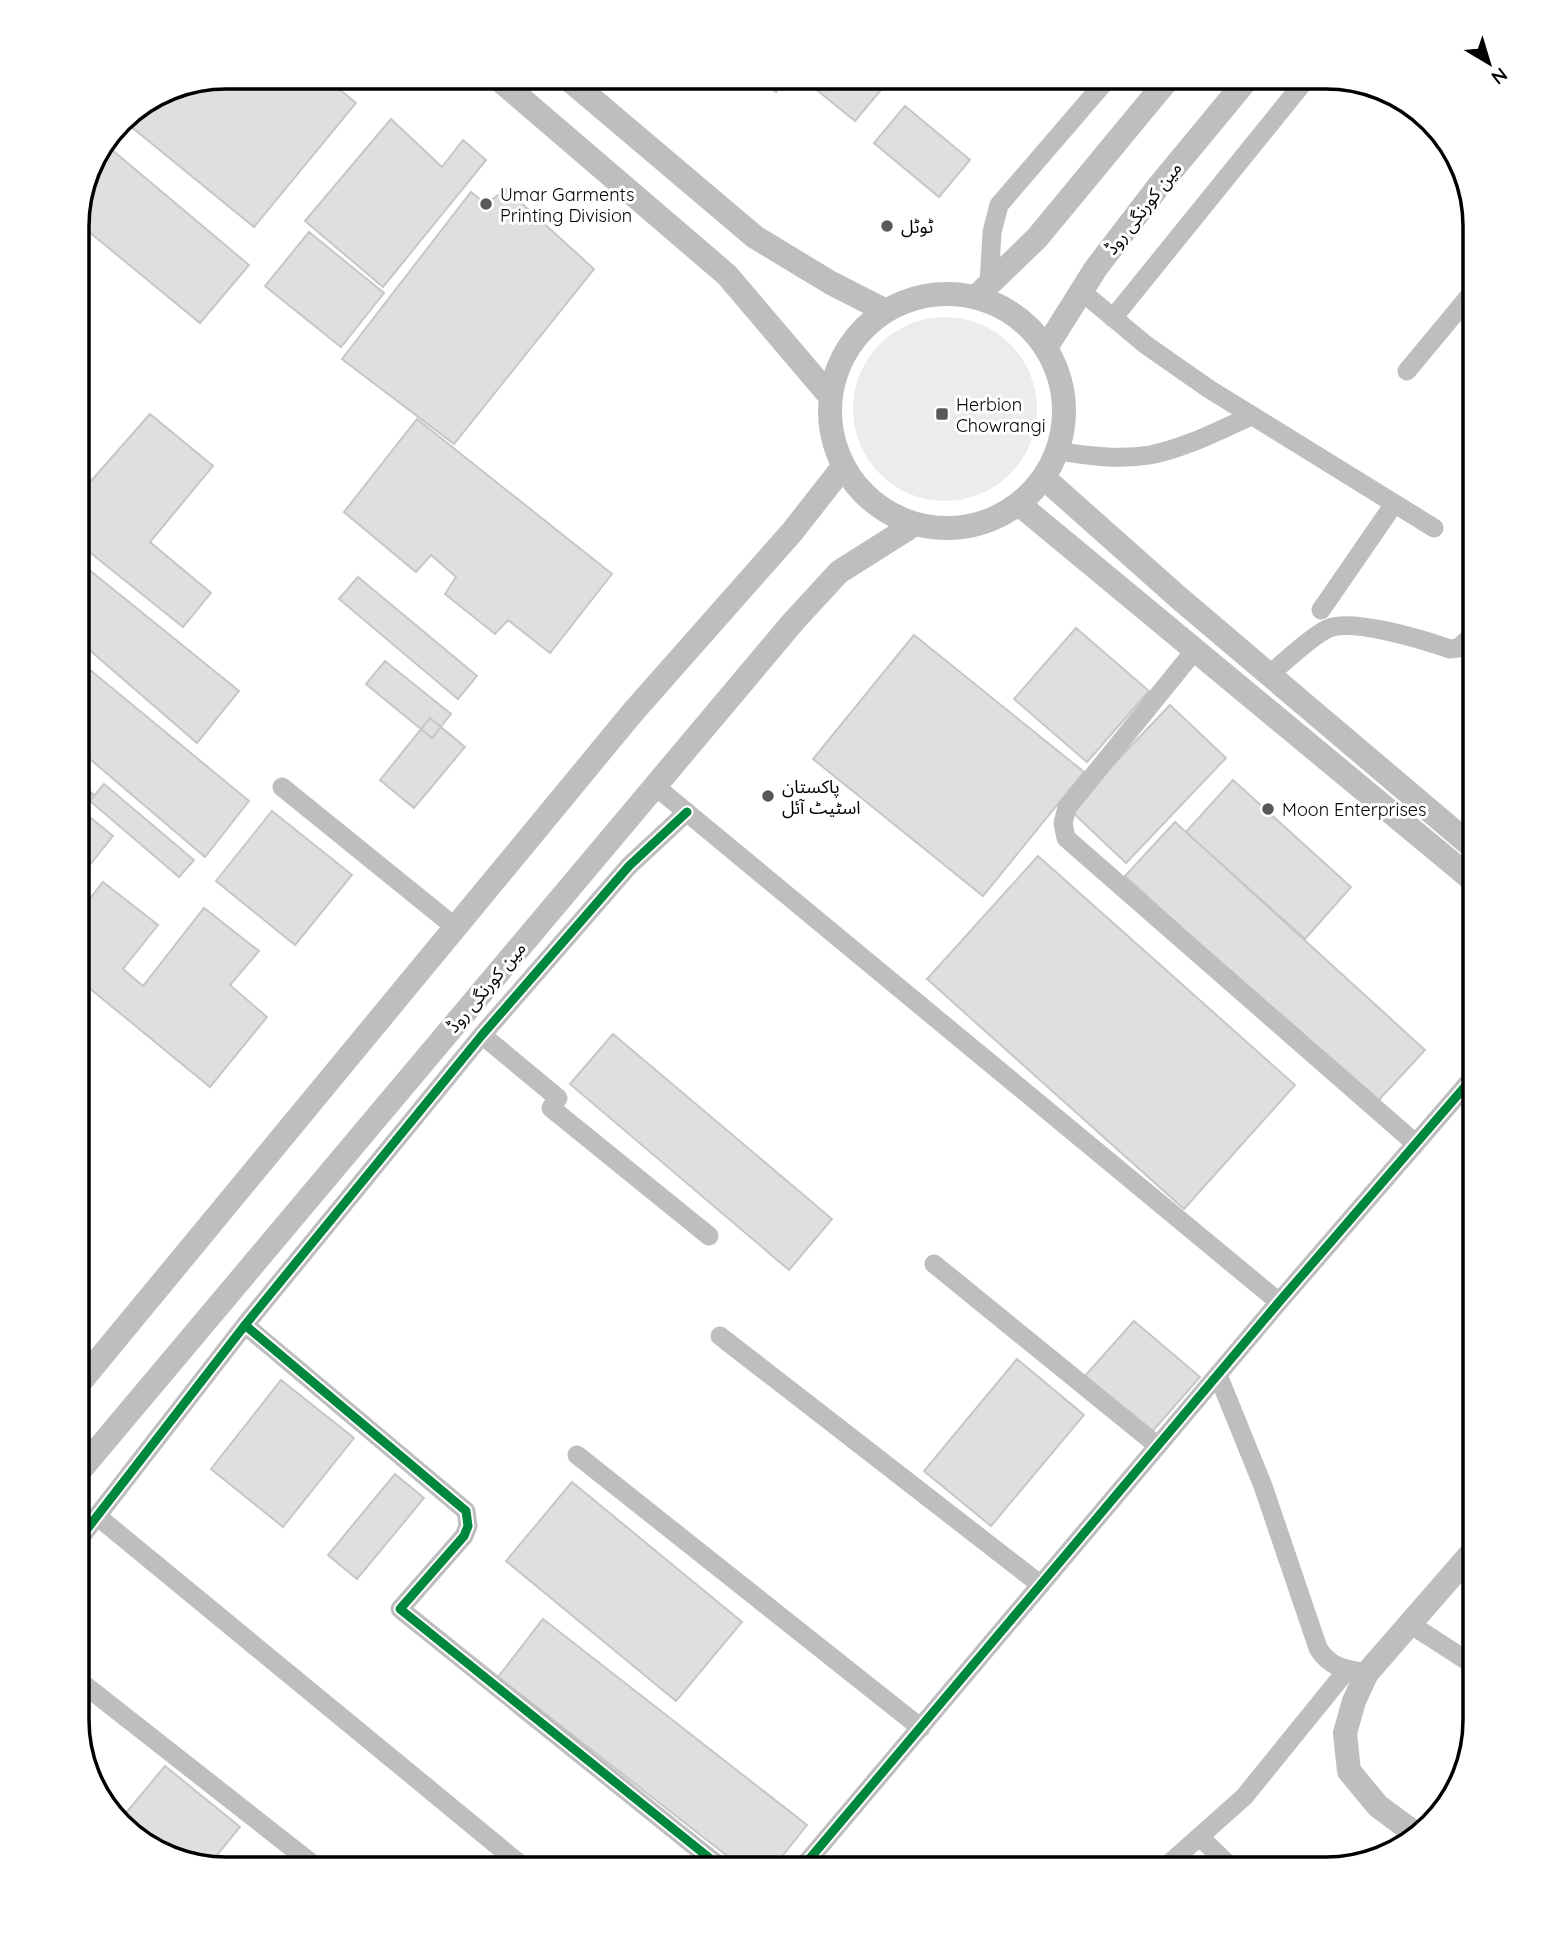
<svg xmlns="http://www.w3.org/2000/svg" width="1552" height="1946" font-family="Quicksand,'Noto Sans Arabic',sans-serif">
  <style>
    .green { fill: #ececec }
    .building { fill: #dfdfdf; stroke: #c7c7c7; stroke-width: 2 }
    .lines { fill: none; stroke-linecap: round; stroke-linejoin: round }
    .minor { stroke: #bebebe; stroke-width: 19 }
    .major { stroke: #bebebe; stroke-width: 24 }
    .cycleway-casing { stroke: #fff; stroke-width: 13 }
    .cycleway { stroke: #00873e; stroke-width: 9 }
    .poi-dot { fill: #595959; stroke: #fff; stroke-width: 2.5 }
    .labels { text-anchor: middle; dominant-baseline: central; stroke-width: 6; stroke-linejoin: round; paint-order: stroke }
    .poi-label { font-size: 18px; fill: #000; stroke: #fff; text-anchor: start }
    .street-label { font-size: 18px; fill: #000; stroke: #fff }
    .rim { fill: none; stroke: #000; stroke-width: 3.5 }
  </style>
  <rect width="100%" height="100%" fill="#fff"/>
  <path class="green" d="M853 409a92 92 0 1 1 184 0a92 92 0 1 1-184 0Z"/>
  <path class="building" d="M227,77h97l32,26 -102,124 -131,-107 5,-6 42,-26z
    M758,77h30l-12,15z
    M828,77h60l2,2 -35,42 -38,-31z
    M905,106l65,54 -31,37 -65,-54z
    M391,119l51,48 21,-27 23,20 -103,127 -78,-66z
    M105,144l144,121 -49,58 -123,-101 16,-62z
    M506,189l88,80 -140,175 -112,-85 129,-167 15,12z
    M309,232l75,61 -43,54 -76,-61z
    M150,414l63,52 -63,76 61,51 -28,34 -106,-85v-45z
    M417,419l195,155 -62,79 -42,-33 -13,14 -50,-40 11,-17 -25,-22 -15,17 -72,-60z
    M77,560l162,131 -42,52 -111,-96 -9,11z
    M358,577l119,99 -19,23 -119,-100z
    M1076,628l73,63 -62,71 -73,-63z
    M914,635l170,137 -101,124 -170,-137z
    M385,661l66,53 -19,24 -66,-54z
    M89,669l160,132 -44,56 -128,-109v-65z
    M1170,705l56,53 -100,105 -56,-53z
    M430,718l35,29 -51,61 -34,-28z
    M1233,780l118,107 -46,52 -119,-107z
    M77,781l16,13 -16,19z
    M104,784l90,76 -15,17 -89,-76z
    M272,811l80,64 -57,70 -79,-64z
    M86,814l27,22 -36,45v-57z
    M1175,822l250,228 -50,54 -250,-228z
    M1038,856l257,229 -111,124 -257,-230z
    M103,882l55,43 -35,44 20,17 61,-78 55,43 -29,34 37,32 -57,70 -133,-109v-63z
    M613,1034l219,185 -43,51 -219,-186z
    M1134,1321l66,56 -50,57 -66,-57z
    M1017,1359l67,56 -93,111 -67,-55z
    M281,1380l73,58 -71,89 -72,-58z
    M395,1474l29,24 -67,81 -29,-24z
    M572,1482l170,140 -66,79 -170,-140z
    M543,1619l264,206 -35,44h-28l-246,-192z
    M165,1766l75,61 -31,38 -49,-12 -39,-34z"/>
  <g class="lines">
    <path class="minor" d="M989,285l3,-53 7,-27 110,-128
      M1081,291l65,54 63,44 225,139
      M1113,318l195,-241
      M1407,371l68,-82
      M1058,451c30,5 62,9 92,4 35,-7 68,-24 101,-39
      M1321,610l73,-106
      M1195,650l-128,158 -4,15 3,15 349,305
      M1270,674c16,-13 39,-36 57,-45 23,-12 97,11 123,20l8,-1 17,-15
      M655,786l624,516
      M282,787l173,140
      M482,1035l76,63 -7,10 158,128
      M934,1264l224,182
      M245,1325l221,186 2,15 -4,10 -64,73 323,260
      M720,1336l321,249
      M1218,1375l45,111 55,162c12,20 27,21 49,25
      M577,1455l344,273
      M97,1516l429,353
      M77,1542l168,-217 237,-290 147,-169 58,-54
      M1410,1624l65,42
      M77,1679l242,190
      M1447,1803l10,-15
      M1200,1837l33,32
      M801,1869l478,-567 196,-227
      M1163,1869l81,-72 103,-127"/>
    <path class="major" d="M496,77l231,198 102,120
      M566,77l189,160 76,46 53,27
      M830 411a117 117 0 1 1 234 0a117 117 0 1 1-234 0Z
      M978,295l59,-57 133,-161
      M1047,346l49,-78 62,-81 91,-110
      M1044,478l135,120 296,251
      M1020,505l455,377
      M77,1386l556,-674 159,-180 51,-65
      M77,1474l716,-852 46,-50 76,-48
      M1417,1835l-39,-29 -29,-35 -4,-38 9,-32 13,-28 108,-124"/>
    <defs>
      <path id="cycleway" d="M245,1325l221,186 2,15 -4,10 -64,73 323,260
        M77,1542l168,-217 237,-290 147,-169 58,-54
        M801,1869l478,-567 196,-227"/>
    </defs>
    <use href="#cycleway" class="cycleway-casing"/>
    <use href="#cycleway" class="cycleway"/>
  </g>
  <g class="poi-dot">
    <circle cx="486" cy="204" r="7"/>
    <circle cx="887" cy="226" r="7"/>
    <rect x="935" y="407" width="14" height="14" rx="3.5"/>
    <circle cx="768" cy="796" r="7"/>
    <circle cx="1268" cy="809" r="7"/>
  </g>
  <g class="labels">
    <g class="poi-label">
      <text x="500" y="194">Umar Garments<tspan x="500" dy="21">Printing Division</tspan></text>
      <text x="901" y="226">ٹوٹل</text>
      <text x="956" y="404">Herbion<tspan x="956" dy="21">Chowrangi</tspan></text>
      <text x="782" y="786">پاکستان<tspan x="782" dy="21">اسٹیٹ آئل</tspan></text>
      <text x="1282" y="809">Moon Enterprises</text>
    </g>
    <g class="street-label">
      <text transform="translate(1143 208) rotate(-52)">مین کورنگی روڈ</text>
      <text transform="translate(486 987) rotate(-50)">مین کورنگی روڈ</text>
    </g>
  </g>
  <path d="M0 0H1552V1946H0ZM226 89H1326A137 137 0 0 1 1463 226V1720A137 137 0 0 1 1326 1857H226A137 137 0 0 1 89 1720V226A137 137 0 0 1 226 89Z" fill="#fff" fill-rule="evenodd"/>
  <path class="rim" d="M226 89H1326A137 137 0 0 1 1463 226V1720A137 137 0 0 1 1326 1857H226A137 137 0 0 1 89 1720V226A137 137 0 0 1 226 89Z"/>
  <g transform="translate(1489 63) rotate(142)" stroke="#ffffff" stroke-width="5" paint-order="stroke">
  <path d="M0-5L12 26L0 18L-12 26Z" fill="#000000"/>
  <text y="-10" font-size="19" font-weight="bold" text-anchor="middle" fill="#000000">N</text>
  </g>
</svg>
